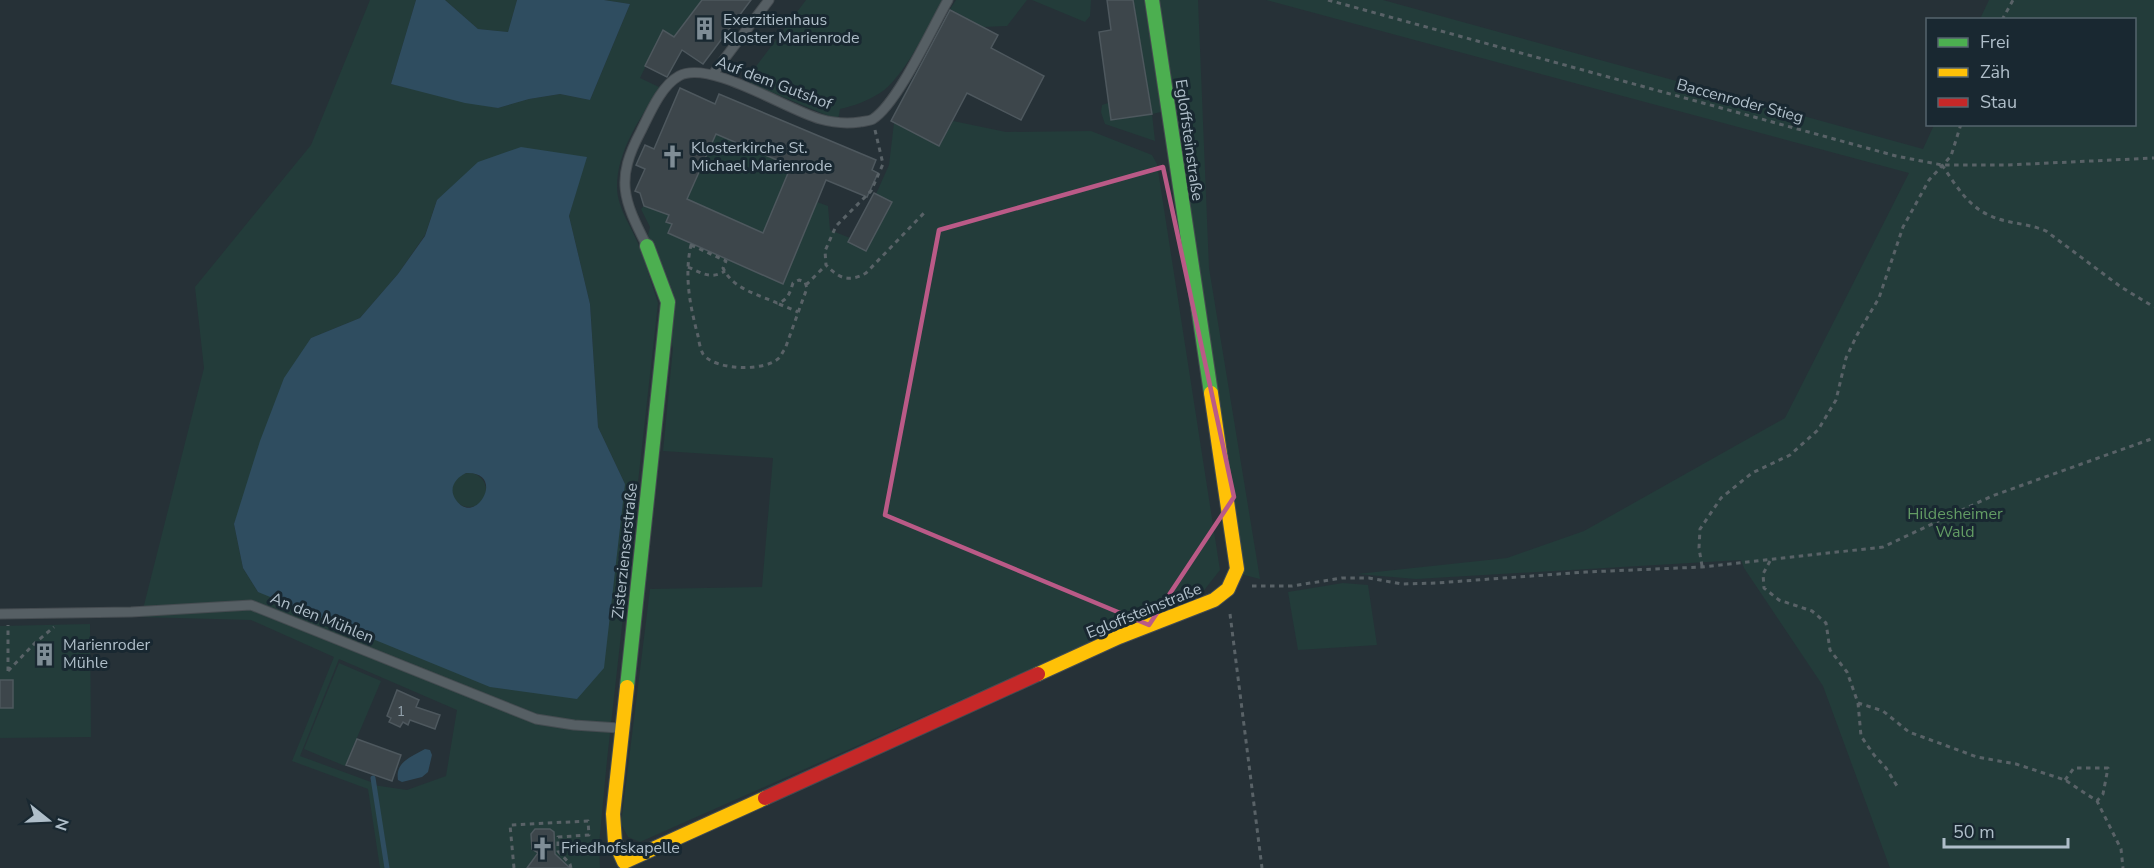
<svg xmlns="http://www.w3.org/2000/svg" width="2154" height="868" font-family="'Nunito Sans',sans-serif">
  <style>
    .green { fill: #233c3a; fill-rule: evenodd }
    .water { fill: #2f4d60; fill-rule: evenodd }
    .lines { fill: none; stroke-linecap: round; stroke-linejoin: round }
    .stream { stroke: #2f4d60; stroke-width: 5 }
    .building { fill: #3d464b; stroke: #4e585e; stroke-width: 1.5; fill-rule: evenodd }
    .lane-casing { stroke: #454c51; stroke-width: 11 }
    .fast-casing { stroke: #454c51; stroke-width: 16 }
    .slow-casing { stroke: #454c51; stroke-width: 16 }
    .jam-casing { stroke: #454c51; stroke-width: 16 }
    .path { stroke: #596267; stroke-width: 3; stroke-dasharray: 4.5 4.5; stroke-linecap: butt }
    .lane { stroke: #565f64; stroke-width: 9 }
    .fast { stroke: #4caf50; stroke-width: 14 }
    .slow { stroke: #ffc107; stroke-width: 14 }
    .jam { stroke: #c62828; stroke-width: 14 }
    .marked { fill: none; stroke: #ba5a87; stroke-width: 4.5; stroke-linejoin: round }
    .labels { text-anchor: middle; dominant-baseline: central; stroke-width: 6; stroke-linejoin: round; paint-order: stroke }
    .number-label { font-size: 14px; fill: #92a0aa }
    .poi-label { font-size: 16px; fill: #afbec9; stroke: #192831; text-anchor: start }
    .street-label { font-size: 16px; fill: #afbec9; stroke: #192831 }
    .park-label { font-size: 16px; fill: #639c64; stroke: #192831 }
  </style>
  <rect width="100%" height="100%" fill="#263137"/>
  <path class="green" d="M370,0h46l-25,84 107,24 31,-9 31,-5 30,6 40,-96 -26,-4h98l-28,37 -11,-6 -23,47 21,10c-20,27 -44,63 -44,99 0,22 17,43 24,64 6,17 11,34 17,52l-51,457 -8,85 1,23h-220l-12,-79 -76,-28 42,-104 -83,-37 -110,-3 63,-249 -9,-81 116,-142zM586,157l-17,59 21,88 8,123 27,57 -367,108 -15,-24 -9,-44 77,-186 49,-20 38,-44 27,-39 12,-35zM339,659l118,51 -11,66 -39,14 -34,-5 -2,-3 -71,-26z
    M445,0h72l-9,32 -30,-3z
    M806,0h138c-15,25 -41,79 -64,93 -13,8 -26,13 -40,16l-2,11 -93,-39z
    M956,0h71l-20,26 -24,1 -33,-18z
    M1032,0h59l-1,16 -5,6z
    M1133,0h11l17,112 -9,2 3,27 -50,-17 -4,-12 1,-7 6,-2 44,10z
    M1158,0h40l11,268 51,311 -16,-4z
    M1266,0h117l540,149 11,-24 200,-1v-104l-154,-1 9,-19h165v868h-264l-67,-182 -79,-118 -3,-8 -325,19 -59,-5 150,-16 77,-27 201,-113 124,-245z
    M953,121l53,11 85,-1 61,24 5,9 63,406 -18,23 -562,249 -12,-5 -7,-13 29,-235 112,-2 11,-129 -110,-7 10,-103 -25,-113 2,-8 -9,-18 3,-3c12,4 16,1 28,2l-6,14 6,2 -4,9 115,51 34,-82 11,4 2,24 20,8 -2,4 18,9 26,-48 -16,-9 13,-29 5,-42 45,23z
    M716,134l75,32 -28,67 -76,-34z
    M452 490a17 17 0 1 1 34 0a17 17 0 1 1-34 0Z
    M1343,583l25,2 9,60 -79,5 -10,-58z
    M90,624l1,113 -91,1v-112z
    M339,663l42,18 -36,85 -41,-17z"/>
  <path class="water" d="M416,0h29l33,29 30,3 9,-32h87l26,4 -40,96 -30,-6 -31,5 -31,9 -33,-5 -74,-19z
    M521,147l66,10 -18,59 21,88 8,123 27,57 -21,184 -27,31 -87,-12 -232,-95 -15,-24 -9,-44 26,-83 24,-63 27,-40 49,-20 38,-44 27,-38 12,-36 41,-38zM466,473c41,-2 10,55 -10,27 -8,-11 -1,-22 10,-27z
    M425,749l5,1 2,5 -4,17 -6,5 -20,5 -4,-2c-3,-18 13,-23 27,-31z"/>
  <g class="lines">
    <path class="stream" d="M373,778l14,90"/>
  </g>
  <path class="building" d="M702,0h49l-48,64 -21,-14 -15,27 -22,-11 18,-36 11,7z
    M1107,0h26l19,114 -41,6 -12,-88 12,-2z
    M950,10l48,25 -7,13 53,28 -23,44 -54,-27 -28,53 -48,-25z
    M680,88l35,16 4,-10 157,66 -4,10 6,3 -11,24 -41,-17 -43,104 -115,-51 4,-9 -6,-2 3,-7 -25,-9 -4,-13 -5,-2 10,-22 -9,-4 9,-20 9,4zM716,134l75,32 -28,67 -76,-34z
    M874,193l18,9 -26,49 -18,-9z
    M0,680h13v28h-13z
    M397,690l22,10 -3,7 24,8 -5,14 -25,-9 -2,5 -5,-3 -3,5 -11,-5 2,-4 -4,-2z
    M357,739l44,16 -9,26 -46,-16z
    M535,829h15l4,3 1,22 15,14h-43l11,-15 -6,-4 -1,-15z"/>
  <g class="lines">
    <defs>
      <path id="lane" d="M713,74l56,-74
        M647,246c-24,-47 -32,-66 -6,-115 9,-18 20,-45 38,-55 30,-17 108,34 141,43 14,4 26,5 40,3 4,-1 10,-1 13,-3 25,-16 59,-91 75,-119
        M0,614l131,-2 120,-7 285,114 38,6 45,3"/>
      <path id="fast" d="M1152,0l59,393
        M627,687l41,-385 -21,-56"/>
      <path id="slow" d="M1038,674l81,-37 95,-37 14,-11 9,-20 -26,-176
        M627,687l-14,127 2,28 9,20 141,-64"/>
      <path id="jam" d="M765,798l273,-124"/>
    </defs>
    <use href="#lane" class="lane-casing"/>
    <use href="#fast" class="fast-casing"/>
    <use href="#slow" class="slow-casing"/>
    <use href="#jam" class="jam-casing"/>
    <path class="path" d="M1328,0l568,156 46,9h65l147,-7
      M2002,20l11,-20
      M875,130l8,34 -12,27 -35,35 -11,25 1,14c13,13 22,18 40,8l58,-60
      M1942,165c13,19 26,42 49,51 17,8 37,7 55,15l75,56 33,20
      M691,245l35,16 -3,7c10,21 34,26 54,35 11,-2 13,-11 16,-20l6,-3 6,2 2,6 -22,61c-2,2 -3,5 -5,8 -13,15 -65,14 -77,-3 -3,-5 -4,-13 -5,-18 -8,-30 -14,-60 -7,-91z
      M688,267c14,6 23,13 37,4
      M806,285l20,-20
      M779,304l19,8
      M1770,561l-7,13 1,14 15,12 33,11 14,12 4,27 17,22 11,31 25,8 26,21 68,25 39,7 49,16 32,21 24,48 2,19
      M1702,566l-3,-18 1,-19 21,-31 31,-25 38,-18 28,-25 18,-30 10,-42 11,-23 22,-37 24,-71 26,-47 22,-24 10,-32
      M1252,586h40l50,-8h27l33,6 34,-1 150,-11 116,-5 181,-20 109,-51 162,-58
      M1230,614l32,254
      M8,671l27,-28 19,-16
      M8,671v-46
      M1858,703l3,33 13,19 12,13 11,18
      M2065,780l9,-12h34l-5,26 -6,7
      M514,868l-4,-43 78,-4 1,14 -31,2v14l12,13 1,4"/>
    <use href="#lane" class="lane"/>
    <use href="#fast" class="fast"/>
    <use href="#slow" class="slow"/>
    <use href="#jam" class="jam"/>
  </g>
  <path class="marked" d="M1163,167l71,330 -85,128 -264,-110 54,-285z"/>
  <defs>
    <symbol id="building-bare" viewBox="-9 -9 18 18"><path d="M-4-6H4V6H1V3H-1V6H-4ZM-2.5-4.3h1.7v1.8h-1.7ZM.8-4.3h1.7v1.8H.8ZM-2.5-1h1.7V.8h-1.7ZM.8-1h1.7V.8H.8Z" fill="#7f8d96" stroke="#192831" stroke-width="2.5" paint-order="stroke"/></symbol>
    <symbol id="church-bare" viewBox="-9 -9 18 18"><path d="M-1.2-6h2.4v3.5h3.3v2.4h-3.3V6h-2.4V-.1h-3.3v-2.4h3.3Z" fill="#7f8d96" stroke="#192831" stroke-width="2.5" paint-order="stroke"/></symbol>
  </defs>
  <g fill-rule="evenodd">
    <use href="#building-bare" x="688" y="12" width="33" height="33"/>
    <use href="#church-bare" x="656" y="140" width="33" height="33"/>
    <use href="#building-bare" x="28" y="638" width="33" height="33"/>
    <use href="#church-bare" x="526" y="832" width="33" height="33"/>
  </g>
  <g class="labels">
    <g class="number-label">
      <text x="401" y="711">1</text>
    </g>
    <g class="poi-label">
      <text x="723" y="20">Exerzitienhaus<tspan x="723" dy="18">Kloster Marienrode</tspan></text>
      <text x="691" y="148">Klosterkirche St.<tspan x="691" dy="18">Michael Marienrode</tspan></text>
      <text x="63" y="645">Marienroder<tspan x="63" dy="18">Mühle</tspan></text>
      <text x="561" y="848">Friedhofskapelle</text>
    </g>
    <g class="street-label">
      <text transform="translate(774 83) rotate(21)">Auf dem Gutshof</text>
      <text transform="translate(1740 101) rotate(15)">Baccenroder Stieg</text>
      <text transform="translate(1189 140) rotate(82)">Egloffsteinstraße</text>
      <text transform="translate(625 551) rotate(-84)">Zisterzienserstraße</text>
      <text transform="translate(1144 611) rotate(-22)">Egloffsteinstraße</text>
      <text transform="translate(322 618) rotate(22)">An den Mühlen</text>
    </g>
    <g class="park-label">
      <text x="1955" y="514">Hildesheimer<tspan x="1955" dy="18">Wald</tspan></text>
    </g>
  </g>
  <rect x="1926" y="18" width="210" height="108" fill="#192831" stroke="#55646e" stroke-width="1.5"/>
  <rect x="1938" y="38" width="30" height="9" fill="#4caf50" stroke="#55646e" stroke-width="1.5"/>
  <text x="1980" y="48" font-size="18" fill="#afbec9">Frei</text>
  <rect x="1938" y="68" width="30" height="9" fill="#ffc107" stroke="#55646e" stroke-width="1.5"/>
  <text x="1980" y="78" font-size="18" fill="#afbec9">Zäh</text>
  <rect x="1938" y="98" width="30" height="9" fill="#c62828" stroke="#55646e" stroke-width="1.5"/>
  <text x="1980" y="108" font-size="18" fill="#afbec9">Stau</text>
  <g transform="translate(48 820) rotate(108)" stroke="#192831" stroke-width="4.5" paint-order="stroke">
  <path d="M0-4.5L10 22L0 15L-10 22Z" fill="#afbec9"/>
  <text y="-9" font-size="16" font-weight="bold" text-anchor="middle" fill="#afbec9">N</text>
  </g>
  <path d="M1944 838v9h124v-9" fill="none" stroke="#afbec9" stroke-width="3"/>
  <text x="1953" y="838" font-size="18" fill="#afbec9" stroke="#192831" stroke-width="4.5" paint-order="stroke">50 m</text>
</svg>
